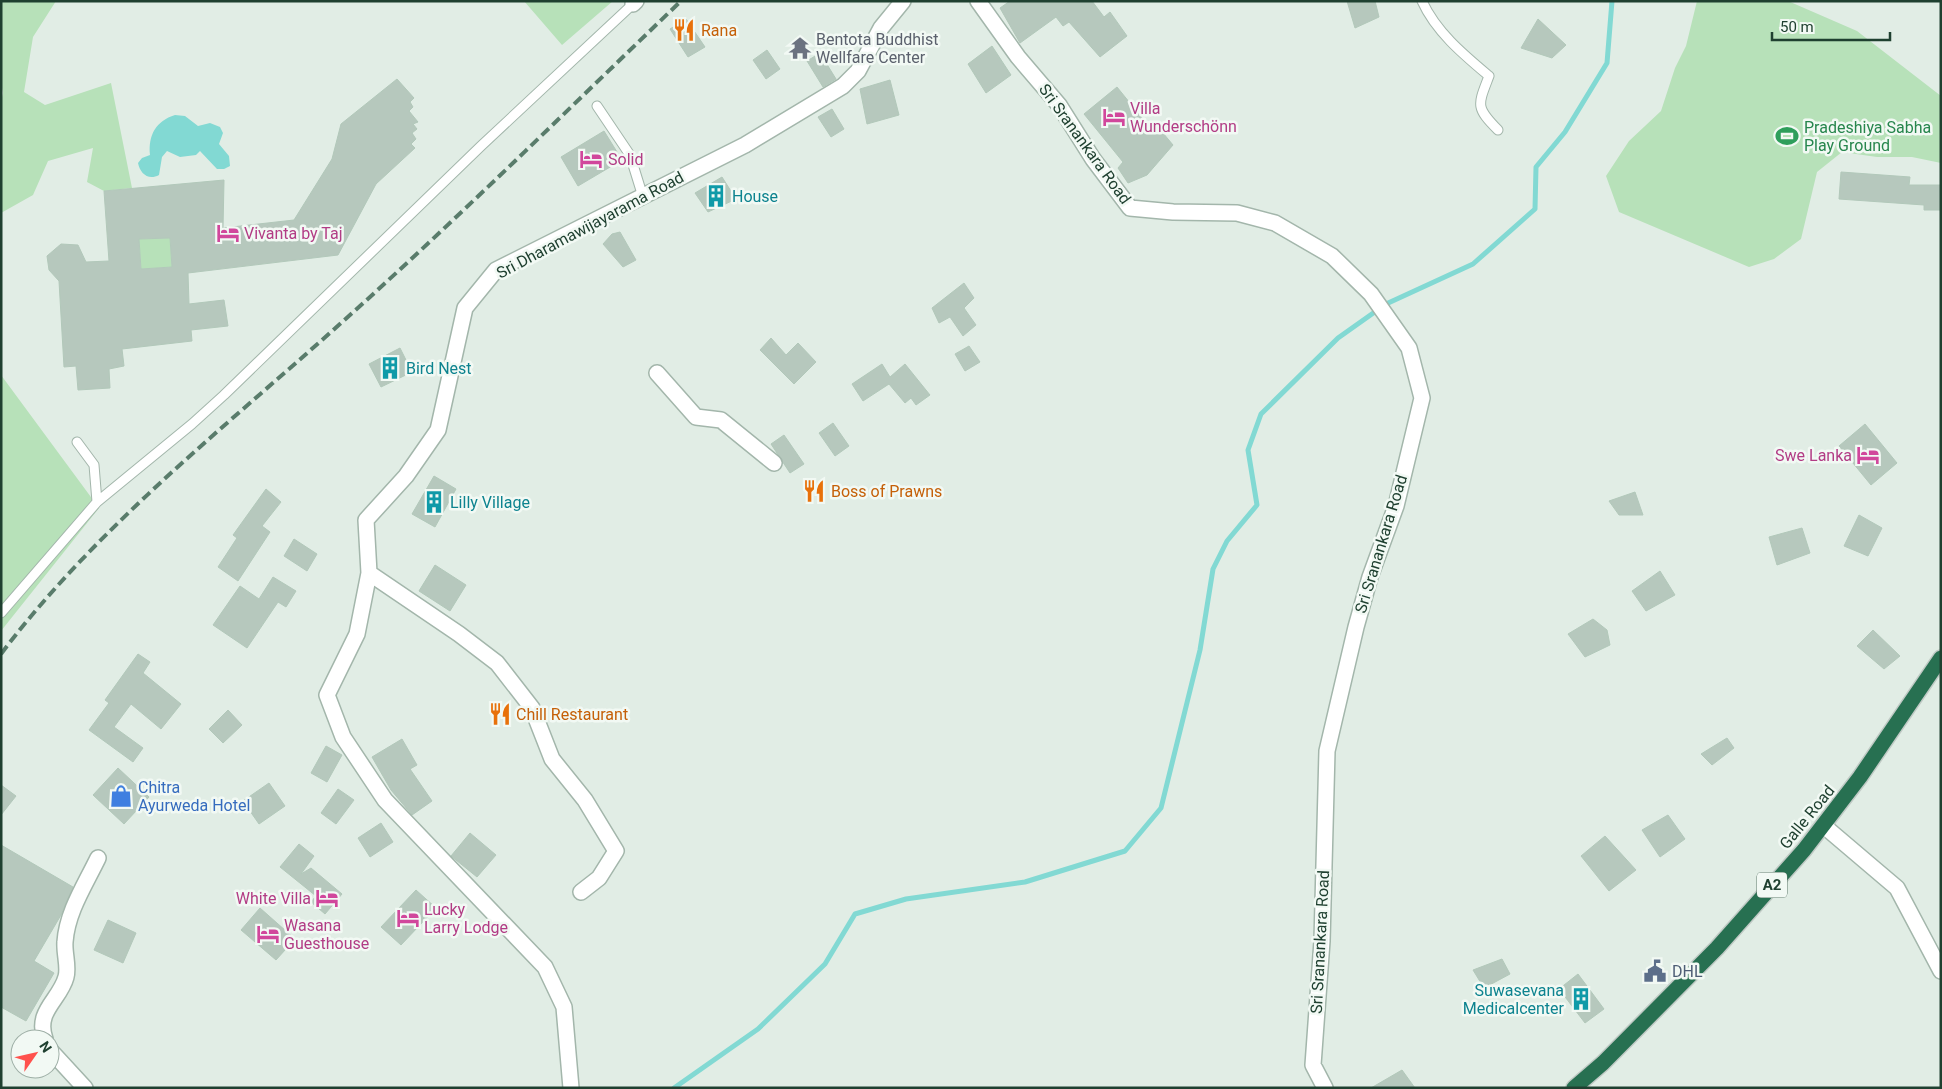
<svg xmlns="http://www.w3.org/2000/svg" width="1942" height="1089" font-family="Roboto,sans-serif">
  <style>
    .green { fill: #b7e1b9 }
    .water { fill: #82d9d3 }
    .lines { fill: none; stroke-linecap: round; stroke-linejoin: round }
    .stream { stroke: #82d9d3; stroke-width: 5 }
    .building { fill: #b6c8bd; stroke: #b2c8ba; fill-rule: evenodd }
    .lane-casing { stroke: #a3b6ab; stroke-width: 11 }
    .street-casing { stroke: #a3b6ab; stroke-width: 18 }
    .highway-casing { stroke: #c0cac5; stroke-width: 18 }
    .lane { stroke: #fff; stroke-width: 9 }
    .street { stroke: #fff; stroke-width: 15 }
    .highway { stroke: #277051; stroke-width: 15 }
    .rail { stroke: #597c6b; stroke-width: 4; stroke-dasharray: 10 5; stroke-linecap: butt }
    .labels { text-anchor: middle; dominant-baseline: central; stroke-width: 5; stroke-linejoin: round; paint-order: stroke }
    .shield { fill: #f2f9f4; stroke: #5e786b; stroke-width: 1 }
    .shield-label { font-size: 15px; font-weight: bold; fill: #1f4030 }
    .food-label { font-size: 16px; fill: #c56008; stroke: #f2f9f4; text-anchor: start }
    .worship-label { font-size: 16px; fill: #5b616d; stroke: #f2f9f4; text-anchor: start }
    .hotel-label { font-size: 16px; fill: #b23c85; stroke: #f2f9f4; text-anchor: start }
    .leisure-label { font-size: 16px; fill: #27864d; stroke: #f2f9f4; text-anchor: start }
    .street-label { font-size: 16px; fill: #1f4030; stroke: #f2f9f4 }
    .culture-label { font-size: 16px; fill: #0d838f; stroke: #f2f9f4; text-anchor: start }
    .shop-label { font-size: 16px; fill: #366cbe; stroke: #f2f9f4; text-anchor: start }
    .service-label { font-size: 16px; fill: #4e5e75; stroke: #f2f9f4; text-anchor: start }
  </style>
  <rect width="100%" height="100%" fill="#e1ede5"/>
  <path class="green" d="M1,1h55l-23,36 -9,55 21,13 66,-22 21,105 -28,3 -17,-9 6,-34 -45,13 -15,34 -32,18v-112l2,-8 -2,-10z
    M524,1h89l-51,44z
    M1697,1h91l69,30 84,65v67l-29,-6h-35l-35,-5 -25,20 -16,67 -27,20 -25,8 -130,-55 -13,-36 23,-35 32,-30 14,-43 11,-22z
    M170,238l2,29 -31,2 -2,-30z
    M1,375l98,133 -98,123z"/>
  <path class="water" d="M175,115l10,1 13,10 12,-3 10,4 3,6 -4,11 10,12 1,10 -6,3h-7l-17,-18 -4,4 -16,2 -13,-6 -5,6 -3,18c-11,6 -19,-2 -21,-12l4,-5 8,-3c-2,-20 6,-34 25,-40z"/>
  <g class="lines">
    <path class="stream" d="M674,1088l84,-59 67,-65 30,-50 51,-15 119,-17 100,-31 36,-43 39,-158 13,-81 14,-28 30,-36 -9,-55 13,-36 77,-76 48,-34 87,-40 62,-55 1,-42 29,-35 42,-69 5,-62"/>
  </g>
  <path class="building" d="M1010,1h82l12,16 6,-5 17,24 -27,21 -31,-35 -6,4 -7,-9 -36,26 -20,-35z
    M1347,1h28l4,16 -24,11z
    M686,19l19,28 -17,10 -18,-28z
    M1538,19l28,26 -14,13 -31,-10z
    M992,46l19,29 -25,18 -18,-29z
    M767,50l13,19 -14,10 -13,-19z
    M820,53l16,26 -13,8 -16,-26z
    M397,79l17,19 -4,4 3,5 -4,4 9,11 -5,2 4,5 -5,4 4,6 -5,5 4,4 -39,36 -38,71 -150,18 1,31 35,-4 4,26 -37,4 1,11 -70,8 2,17 -15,3 1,19 -32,2 -2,-24 -12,1 -5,-86 -10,-11 -2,-14 14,-12 17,1 8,17 23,-1 -5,-70 120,-11 -1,48 71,-8 38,-61 9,-35zM170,238l2,29 -31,2 -2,-30z
    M890,80l9,35 -32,9 -7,-35z
    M1117,87l38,47 8,-1 10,12 -26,30 -19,8 -10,-15 5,-6 -39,-48z
    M832,109l12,20 -13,8 -13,-20z
    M604,131l18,29 -44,26 -17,-29z
    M1841,172l69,5 -1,8h32v25h-17v-5l-85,-6z
    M722,177l14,22 -28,13 -13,-19z
    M620,232l16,28 -13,7 -20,-23 9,-10z
    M964,283l10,15 -10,10 12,17 -13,11 -13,-19 -11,6 -7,-15z
    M771,338l15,17 12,-12 18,19 -22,22 -34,-34z
    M969,346l11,16 -15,9 -10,-17z
    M400,348l12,24 -31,15 -12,-23z
    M882,364l8,13 15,-13 25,31 -14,10 -5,-7 -6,5 -16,-19 -26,17 -11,-17z
    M833,423l16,23 -14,10 -16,-23z
    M1865,424l32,39 -26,22 -32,-39z
    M784,435l20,29 -14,9 -19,-29z
    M434,476l22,13 -21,38 -23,-13z
    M266,489l15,13 -19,24 8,6 -32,49 -20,-14 19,-29 -4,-3z
    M1635,492l8,23h-24l-10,-14z
    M1859,515l23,13 -14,28 -24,-10z
    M1802,528l8,25 -33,12 -8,-28z
    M294,539l23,15 -10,17 -23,-15z
    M435,565l31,20 -16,26 -31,-20z
    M1660,571l15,24 -29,16 -14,-20z
    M273,577l23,14 -10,16 -8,-5 -31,46 -34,-23 27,-39 19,13z
    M1593,619l14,11 3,15 -25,12 -17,-23z
    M1873,630l27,26 -16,13 -27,-23z
    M138,654l12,8 -7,11 38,31 -20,25 -30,-25 -17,23 29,21 -10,14 -44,-32 20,-27 -4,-3z
    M228,710l14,15 -19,18 -14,-14z
    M1727,738l7,10 -22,17 -11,-11z
    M402,739l15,26 -7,4 22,32 -20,14 -21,-25 -19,-33z
    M326,746l16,9 -15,27 -16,-9z
    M118,768l31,29 -25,27 -31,-29z
    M269,783l16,23 -26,18 -16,-23z
    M1,785l15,11 -15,19z
    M338,789l16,11 -18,24 -15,-11z
    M1668,815l17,24 -25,18 -18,-27z
    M381,823l12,19 -23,15 -12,-19z
    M470,833l26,22 -19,22 -26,-21z
    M1605,836l31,34 -27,21 -28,-35z
    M299,844l15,12 -13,18 10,-6 31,26 -17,20 -14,-12 5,-6 -36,-29z
    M1,845l72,42 -12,28 -27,46 20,12 -28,48 -25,-14z
    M416,890l20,18 -35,37 -20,-18z
    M260,908l35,31 -19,21 -35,-30z
    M108,920l28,13 -13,30 -29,-13z
    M1502,959l8,15 -26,14 -11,-18z
    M1578,974l26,35 -19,14 -26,-34z
    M1402,1070l13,18h-44z"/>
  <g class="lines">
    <defs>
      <path id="lane" d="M1422,1c14,31 42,54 67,75 -11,29 -14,31 9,54
        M597,106l33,49 13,42
        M77,442l17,23 3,37
        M1,613l96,-111 95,-78 32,-29 257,-249 152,-142"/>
      <path id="street" d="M978,1l40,56 41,48 34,54 37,49 43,4 64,1 38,10 57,33 39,38 38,54 13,50 -26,108 -26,71 -14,50 -29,124 -5,190 -9,124 12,23
        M633,4l3,-3
        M657,373l39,44 25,3 53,43
        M369,573l90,61 38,29 35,45 20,51 33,41 31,51 -17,27 -18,14
        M1824,826l73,62 44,83
        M45,1039c-10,-28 15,-39 21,-62 3,-10 -2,-24 -1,-35 2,-30 20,-57 33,-84
        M50,1050l35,38
        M571,1088l-7,-81 -19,-40 -160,-167 -42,-63 -16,-42 30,-61 12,-61 -3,-53 40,-44 32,-46 27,-122 31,-38 249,-125 98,-59 15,-15 23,-43 22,-27"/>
      <path id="highway" d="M1574,1088l29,-25 114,-115 87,-98 56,-73 81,-119"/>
    </defs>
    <use href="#lane" class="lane-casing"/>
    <use href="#street" class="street-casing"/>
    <use href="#highway" class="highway-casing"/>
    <use href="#lane" class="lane"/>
    <use href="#street" class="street"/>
    <use href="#highway" class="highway"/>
    <path class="rail" d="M1,654c85,-113 199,-207 304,-299 129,-113 252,-235 376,-354"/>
  </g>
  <defs>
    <symbol id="restaurant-bare" viewBox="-9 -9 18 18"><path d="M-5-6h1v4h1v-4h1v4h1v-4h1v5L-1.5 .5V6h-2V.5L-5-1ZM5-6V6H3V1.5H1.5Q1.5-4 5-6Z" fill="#e8710a" stroke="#f2f9f4" stroke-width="2.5" paint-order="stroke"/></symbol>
    <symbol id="temple-bare" viewBox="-9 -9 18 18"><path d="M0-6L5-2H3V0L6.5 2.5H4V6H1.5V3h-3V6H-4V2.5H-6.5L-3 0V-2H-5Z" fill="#6b7280" stroke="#f2f9f4" stroke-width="2.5" paint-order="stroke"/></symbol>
    <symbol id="hotel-bare" viewBox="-9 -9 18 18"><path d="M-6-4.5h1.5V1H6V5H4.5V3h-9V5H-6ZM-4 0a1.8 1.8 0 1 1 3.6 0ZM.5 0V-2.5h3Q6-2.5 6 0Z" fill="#d1479c" stroke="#f2f9f4" stroke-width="2.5" paint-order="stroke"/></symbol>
    <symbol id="stadium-bare" viewBox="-9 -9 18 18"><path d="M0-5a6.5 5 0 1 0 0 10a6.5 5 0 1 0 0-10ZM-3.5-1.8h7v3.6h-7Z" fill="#2e9e5b" stroke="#f2f9f4" stroke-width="2.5" paint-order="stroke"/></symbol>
    <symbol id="building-bare" viewBox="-9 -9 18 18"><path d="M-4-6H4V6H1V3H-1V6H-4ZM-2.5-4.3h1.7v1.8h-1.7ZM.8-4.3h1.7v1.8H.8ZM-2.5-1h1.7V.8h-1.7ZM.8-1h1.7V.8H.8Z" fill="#0f9aa8" stroke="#f2f9f4" stroke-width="2.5" paint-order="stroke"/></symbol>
    <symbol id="shop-bare" viewBox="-9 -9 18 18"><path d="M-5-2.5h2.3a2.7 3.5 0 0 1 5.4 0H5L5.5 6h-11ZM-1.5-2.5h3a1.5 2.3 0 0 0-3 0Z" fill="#3f7fe0" stroke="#f2f9f4" stroke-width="2.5" paint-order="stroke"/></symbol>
    <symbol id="civic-bare" viewBox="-9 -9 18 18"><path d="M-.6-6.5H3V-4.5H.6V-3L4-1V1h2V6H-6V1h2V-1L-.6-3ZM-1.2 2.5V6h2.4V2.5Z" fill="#5c6f8a" stroke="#f2f9f4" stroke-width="2.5" paint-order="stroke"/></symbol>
  </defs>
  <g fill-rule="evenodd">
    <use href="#restaurant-bare" x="668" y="14" width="32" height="32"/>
    <use href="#temple-bare" x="784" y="32" width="32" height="32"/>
    <use href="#hotel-bare" x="1098" y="101" width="32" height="32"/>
    <use href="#stadium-bare" x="1771" y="120" width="32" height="32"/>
    <use href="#hotel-bare" x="575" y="143" width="32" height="32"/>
    <use href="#building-bare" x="700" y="180" width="32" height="32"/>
    <use href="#hotel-bare" x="212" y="217" width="32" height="32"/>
    <use href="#building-bare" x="374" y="352" width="32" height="32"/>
    <use href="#hotel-bare" x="1852" y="439" width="32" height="32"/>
    <use href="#restaurant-bare" x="798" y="475" width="32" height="32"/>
    <use href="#building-bare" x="418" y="486" width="32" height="32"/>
    <use href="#restaurant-bare" x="484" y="698" width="32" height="32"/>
    <use href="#shop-bare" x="105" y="780" width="32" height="32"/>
    <use href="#hotel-bare" x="311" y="882" width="32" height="32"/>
    <use href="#hotel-bare" x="392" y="902" width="32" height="32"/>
    <use href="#hotel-bare" x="252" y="918" width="32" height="32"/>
    <use href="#civic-bare" x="1639" y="955" width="32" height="32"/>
    <use href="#building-bare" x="1565" y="983" width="32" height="32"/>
  </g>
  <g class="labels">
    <rect class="shield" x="1757" y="872.5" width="30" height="25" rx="4"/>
    <g class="shield-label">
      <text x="1772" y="885">A2</text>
    </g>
    <g class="food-label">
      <text x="701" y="30">Rana</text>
      <text x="831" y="491">Boss of Prawns</text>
      <text x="516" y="714">Chill Restaurant</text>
    </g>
    <g class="worship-label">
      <text x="816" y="39">Bentota Buddhist<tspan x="816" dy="18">Wellfare Center</tspan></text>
    </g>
    <g class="hotel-label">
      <text x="1130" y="108">Villa<tspan x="1130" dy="18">Wunderschönn</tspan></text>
      <text x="608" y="159">Solid</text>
      <text x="244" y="233">Vivanta by Taj</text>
      <text x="1852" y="455" text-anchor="end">Swe Lanka</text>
      <text x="311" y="898" text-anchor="end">White Villa</text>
      <text x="424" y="909">Lucky<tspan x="424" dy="18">Larry Lodge</tspan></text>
      <text x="284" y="925">Wasana<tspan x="284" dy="18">Guesthouse</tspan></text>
    </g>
    <g class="leisure-label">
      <text x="1804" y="127">Pradeshiya Sabha<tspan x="1804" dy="18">Play Ground</tspan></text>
    </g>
    <g class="street-label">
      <text transform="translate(1085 144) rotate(54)">Sri Sranankara Road</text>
      <text transform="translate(590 225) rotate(-28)">Sri Dharamawijayarama Road</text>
      <text transform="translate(1381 544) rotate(-73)">Sri Sranankara Road</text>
      <text transform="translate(1807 817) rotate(-51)">Galle Road</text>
      <text transform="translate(1320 942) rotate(-87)">Sri Sranankara Road</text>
    </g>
    <g class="culture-label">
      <text x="732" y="196">House</text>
      <text x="406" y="368">Bird Nest</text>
      <text x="450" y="502">Lilly Village</text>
      <text x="1564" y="990" text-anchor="end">Suwasevana<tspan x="1564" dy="18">Medicalcenter</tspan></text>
    </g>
    <g class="shop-label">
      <text x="138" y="787">Chitra<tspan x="138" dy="18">Ayurweda Hotel</tspan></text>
    </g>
    <g class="service-label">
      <text x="1672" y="971">DHL</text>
    </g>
  </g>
  <rect width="1942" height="1089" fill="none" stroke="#1f4030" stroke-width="5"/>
  <g transform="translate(35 1054) rotate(56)"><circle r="24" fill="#f2f9f4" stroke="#9eafa6"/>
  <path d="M0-4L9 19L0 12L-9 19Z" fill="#ff514d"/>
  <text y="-8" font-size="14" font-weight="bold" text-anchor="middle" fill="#1f4030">N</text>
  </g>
  <path d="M1772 32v8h118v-8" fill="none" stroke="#1f4030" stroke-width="2.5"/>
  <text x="1780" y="32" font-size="15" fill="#1f4030" stroke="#f2f9f4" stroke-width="4" paint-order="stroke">50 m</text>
</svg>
